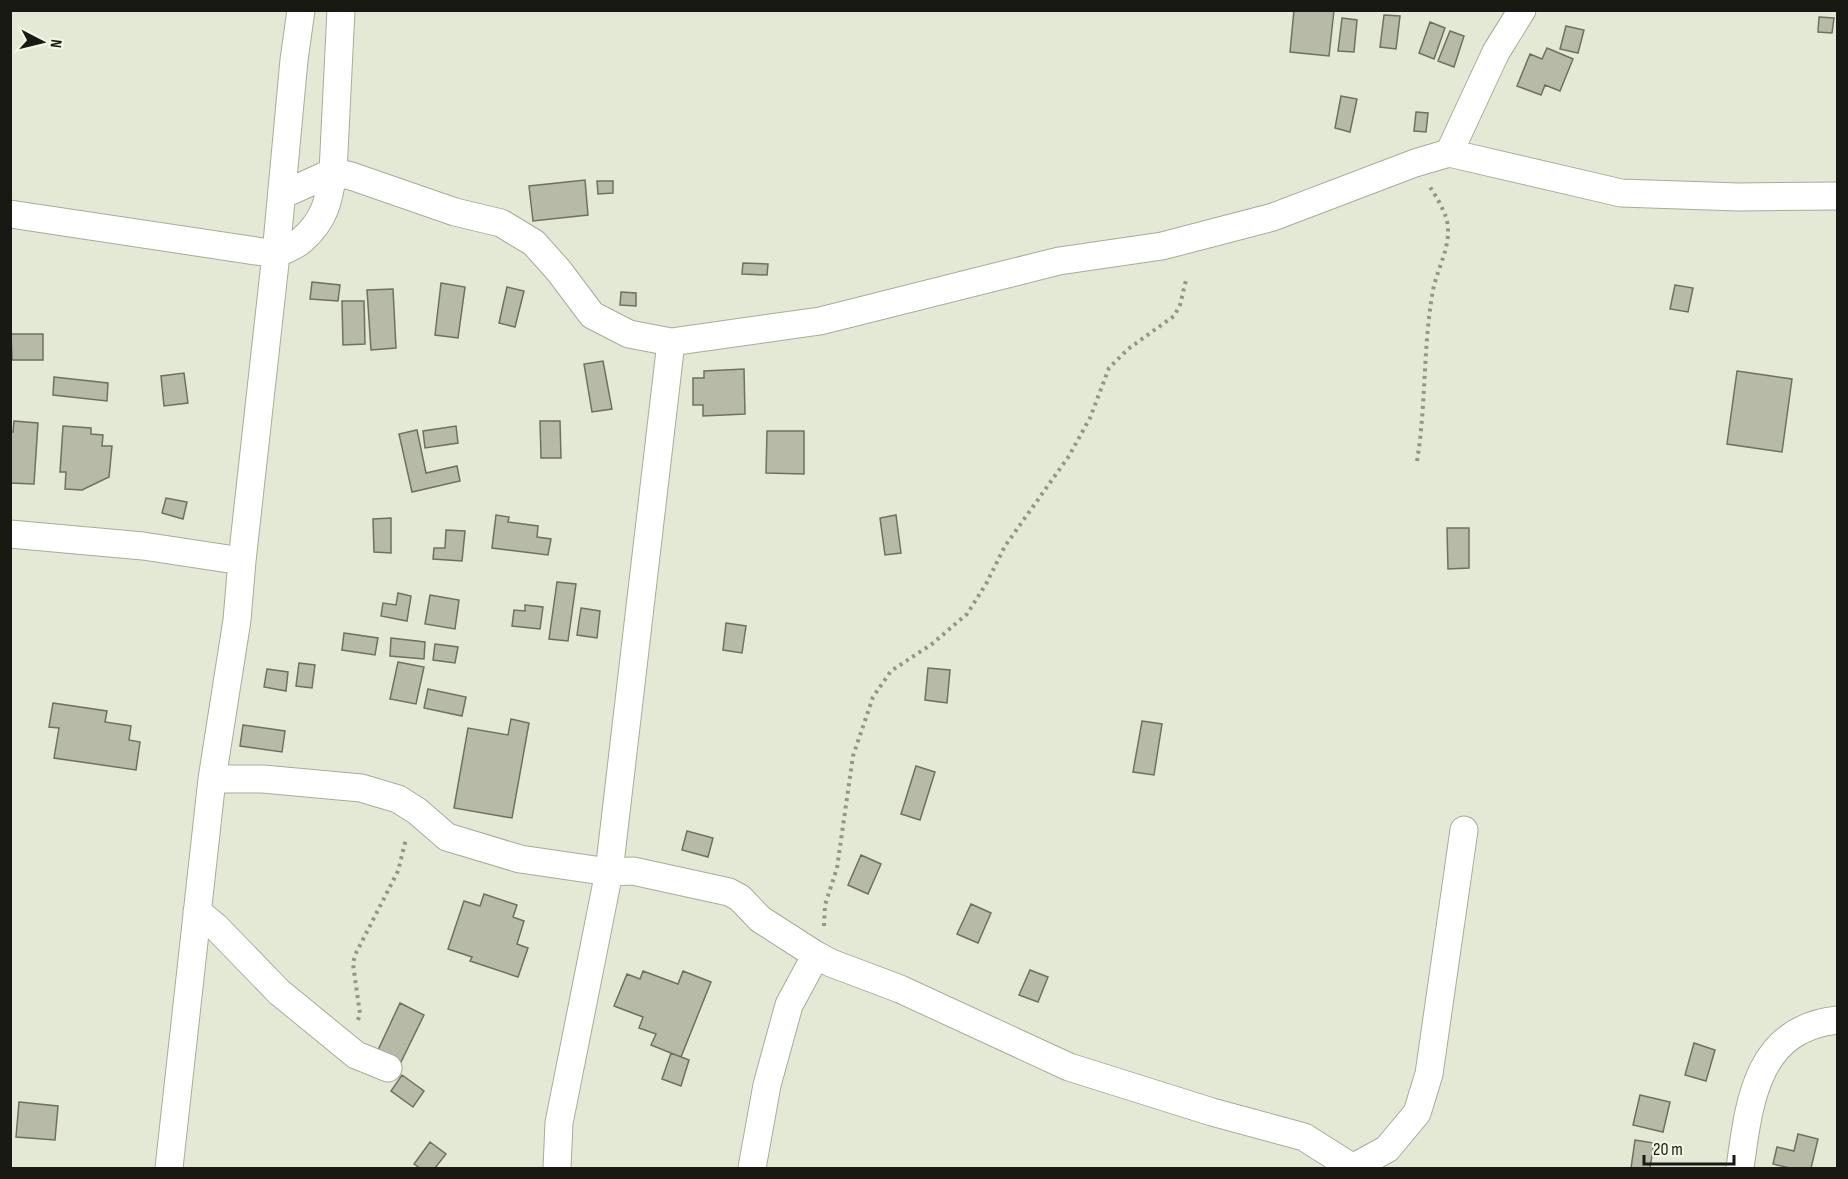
<svg xmlns="http://www.w3.org/2000/svg" width="1848" height="1179" font-family="'Sofia Sans Condensed',sans-serif">
  <style>
    .building { fill: #b6baa7; stroke: #6d7260; stroke-width: 1.5 }
    .lines { fill: none; stroke-linecap: round; stroke-linejoin: round }
    .street-casing { stroke: #a7ac99; stroke-width: 29 }
    .path { stroke: #929687; stroke-width: 4; stroke-dasharray: 3 4.5; stroke-linecap: butt }
    .street { stroke: #fff; stroke-width: 27 }
  </style>
  <rect width="100%" height="100%" fill="#e4e9d5"/>
  <path class="building" d="M1294,10h40l-5,46 -39,-4z
    M1384,15l16,1 -4,33 -16,-2z
    M1819,17l15,1 -2,15 -14,-1z
    M1342,18l15,2 -3,32 -16,-1z
    M1430,22l15,6 -11,31 -15,-6z
    M1566,26l18,4 -6,23 -18,-4z
    M1450,31l14,5 -10,31 -16,-6z
    M1547,48l26,11 -13,32 -15,-6 -4,10 -24,-9 13,-32 12,5z
    M1341,96l16,3 -7,33 -15,-4z
    M1416,112l12,1 -2,19 -12,-1z
    M585,180l3,35 -55,6 -4,-35z
    M597,181h16v12l-15,1z
    M743,263l25,1 -1,11 -25,-1z
    M312,282l28,3 -2,16 -28,-2z
    M441,283l24,4 -7,51 -23,-3z
    M1675,285l18,3 -5,24 -18,-3z
    M507,287l17,4 -9,36 -16,-4z
    M393,289l3,59 -25,2 -4,-60z
    M621,292l15,1v13l-16,-1z
    M342,301h22l1,43 -22,1z
    M11,334h32v26h-31z
    M603,361l9,48 -20,3 -8,-48z
    M744,369l1,45 -42,2v-11h-10v-27h11v-7z
    M1737,371l55,8 -10,73 -55,-8z
    M184,373l4,30 -24,3 -3,-30z
    M54,377l54,6 -1,18 -54,-6z
    M14,421l24,2 -4,61 -24,-1v-51h3z
    M540,421h20l1,37h-20z
    M63,426l28,2v6l12,1 -1,11h10l-3,31 -27,13 -17,-1 1,-17h-6z
    M456,426l2,17 -33,5 -2,-17z
    M417,430l9,43 31,-7 3,15 -48,11 -13,-58z
    M767,431h37v43l-38,-1z
    M166,498l21,4 -4,17 -21,-6z
    M496,515l13,2 -1,5 30,4 -1,11 14,2 -3,16 -56,-7z
    M896,515l5,38 -16,2 -5,-37z
    M391,518v35l-17,-1 -1,-33z
    M1447,528h22v40l-21,1z
    M446,530l19,1 -3,30 -29,-2 1,-11h11z
    M557,582l19,2 -8,57 -19,-2z
    M398,593l13,3 -4,25 -26,-5 2,-13 13,2z
    M430,595l29,5 -4,29 -30,-5z
    M525,605l18,2 -3,22 -28,-3 2,-16 11,1z
    M581,608l19,3 -3,27 -20,-3z
    M726,623l20,3 -4,27 -19,-3z
    M344,633l34,5 -3,17 -33,-5z
    M391,638l34,4 -1,17 -34,-3z
    M435,644l23,3 -3,16 -22,-3z
    M398,662l26,5 -8,37 -26,-5z
    M299,663l16,2 -3,23 -16,-2z
    M928,668l22,2 -3,33 -22,-3z
    M267,669l21,3 -2,19 -22,-4z
    M428,689l38,8 -4,19 -38,-8z
    M53,703l54,8 -2,11 26,4 -2,14 11,2 -4,28 -82,-12 5,-30 -10,-1z
    M511,719l18,4 -17,95 -58,-10 14,-80 40,7z
    M1142,721l20,3 -8,51 -21,-3z
    M243,725l42,6 -3,21 -42,-6z
    M916,766l19,6 -15,48 -19,-6z
    M687,831l26,7 -5,19 -26,-7z
    M861,855l20,9 -13,30 -20,-9z
    M484,894l33,11 -4,12 11,4 -7,23 11,4 -10,29 -48,-16 2,-4 -24,-8 16,-48 16,5z
    M971,904l20,9 -13,30 -21,-9z
    M1030,970l18,7 -10,25 -19,-7z
    M643,971l35,13 5,-13 28,11 -30,75 -30,-12 5,-11 -17,-6 4,-11 -29,-11 13,-32 13,5z
    M400,1003l24,12 -23,47 -23,-12z
    M1694,1043l21,7 -9,31 -21,-6z
    M671,1053l18,7 -8,26 -19,-7z
    M402,1075l22,16 -11,16 -22,-16z
    M1640,1095l30,7 -7,30 -30,-7z
    M19,1102l39,4 -3,34 -39,-3z
    M1798,1134l20,5 -7,29h-21l-17,-4 4,-17 17,4z
    M1635,1140l19,3 -4,25h-19z
    M430,1142l16,12 -11,14h-15l-6,-4z"/>
  <g class="lines">
    <defs>
      <path id="street" d="M1449,153l47,-101 26,-42
        M282,195l51,-23 18,4 104,36 46,11 33,20 25,28 33,44 37,19 42,8 149,-21 239,-60 103,-15 111,-29 142,-54 34,-10 172,40 117,4 100,-1
        M10,214l266,40c8,-4 20,-8 26,-14 23,-20 27,-40 31,-68l8,-162
        M10,534l133,12 99,15
        M212,779h51l98,9 37,11 19,12 30,26 73,22 89,13 24,-1 96,21 11,6 20,21 56,36 15,8 69,26 169,78 143,45 92,25 49,31
        M197,911l19,16 63,65 77,63 32,13
        M169,1168l43,-389 25,-159 5,-59 34,-307 18,-194 7,-50
        M557,1168l2,-45 50,-251 62,-530
        M752,1168l15,-83 22,-80 27,-50
        M1352,1168l35,-19 30,-36 12,-39 35,-244
        M1740,1168c9,-65 16,-140 98,-148"/>
    </defs>
    <use href="#street" class="street-casing"/>
    <path class="path" d="M1417,461c9,-54 6,-110 15,-165 3,-23 17,-44 16,-67 0,-14 -11,-31 -18,-42
      M824,926l1,-21 12,-37 16,-112 20,-59 18,-26 41,-27 35,-30 19,-30 19,-38 64,-90 21,-38 19,-50 19,-19 46,-33 6,-11 6,-25
      M358,1020l2,-6 -7,-50 2,-9 43,-84 8,-32"/>
    <use href="#street" class="street"/>
  </g>
  <rect width="1848" height="1179" fill="none" stroke="#171912" stroke-width="24"/>
  <g transform="translate(42 42) rotate(97)" stroke="#f1f6e2" stroke-width="4.5" paint-order="stroke">
  <path d="M0-4.5L10 22L0 15L-10 22Z" fill="#171912"/>
  <text y="-9" font-size="16" font-weight="bold" text-anchor="middle" fill="#171912">N</text>
  </g>
  <path d="M1644 1155v9h90v-9" fill="none" stroke="#171912" stroke-width="3"/>
  <text x="1653" y="1155" font-size="18" fill="#171912" stroke="#f1f6e2" stroke-width="4.5" paint-order="stroke">20 m</text>
</svg>
